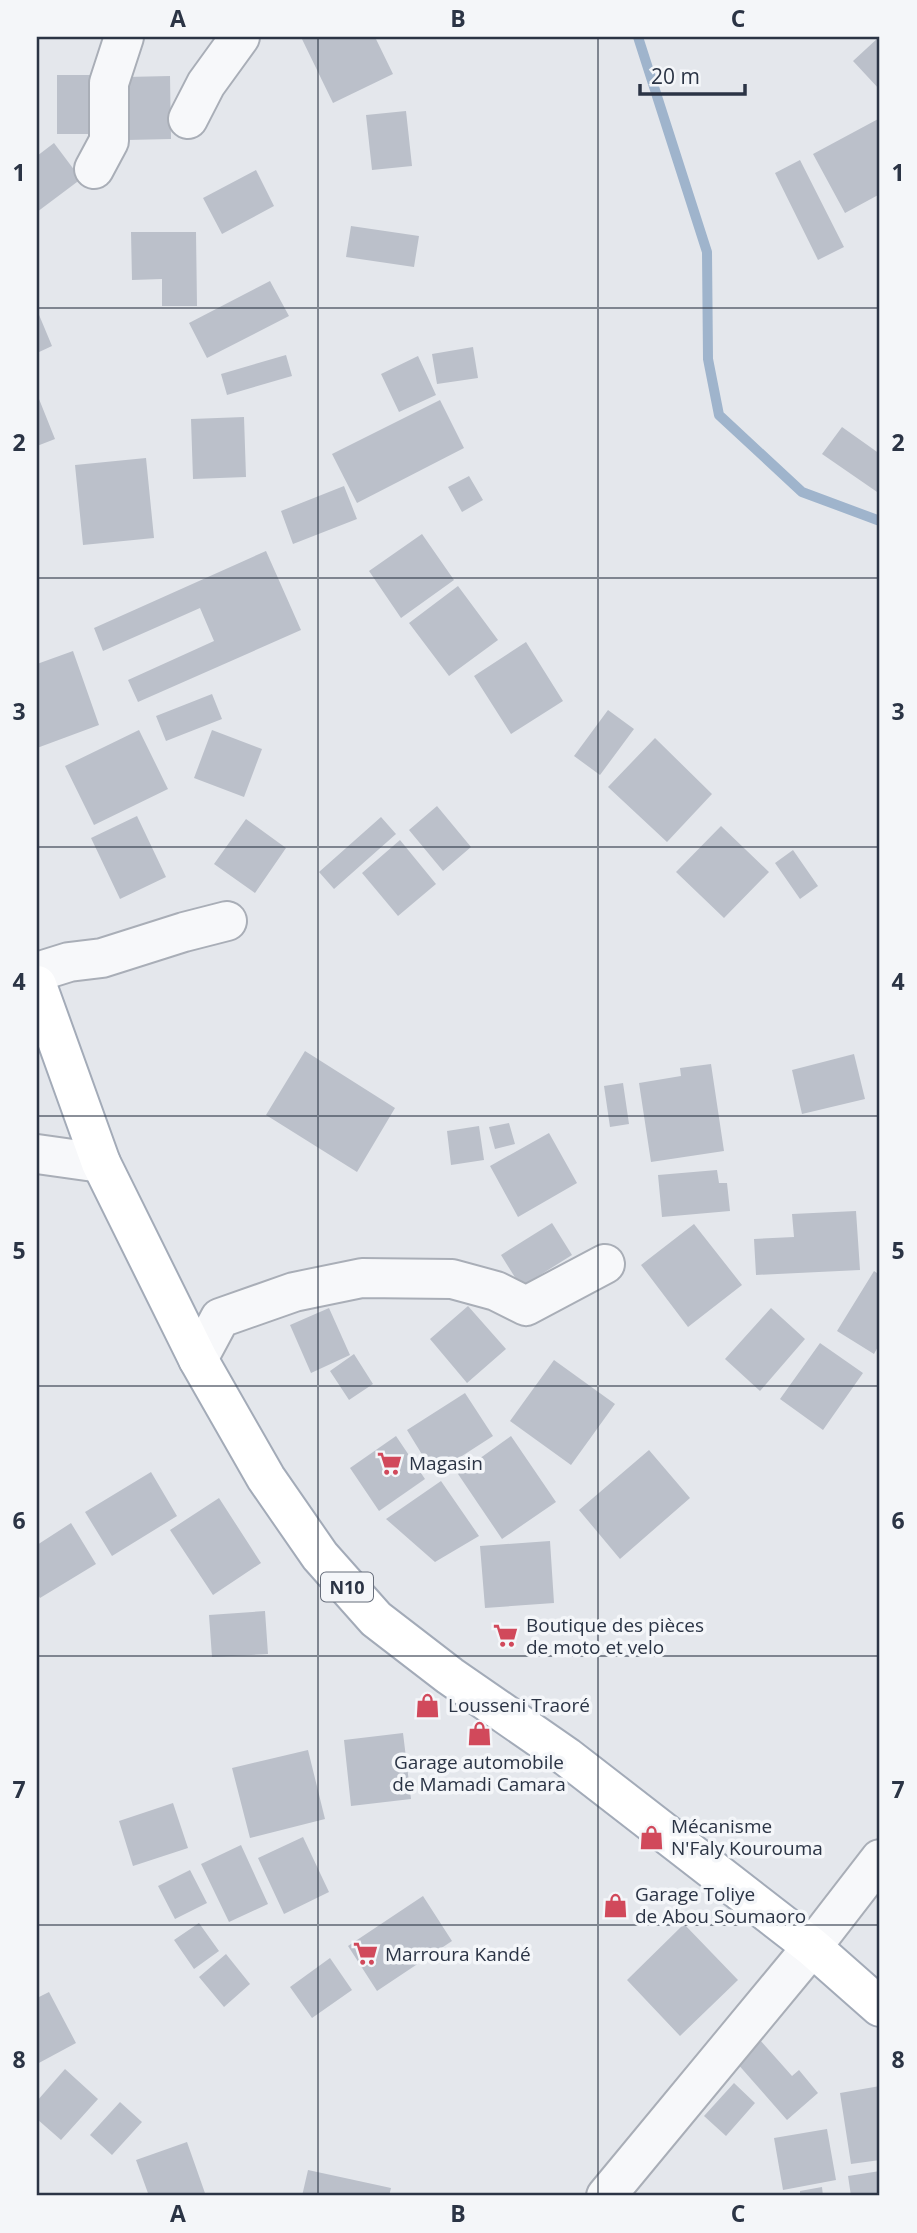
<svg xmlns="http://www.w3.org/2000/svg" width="917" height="2233" font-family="'Open Sans',sans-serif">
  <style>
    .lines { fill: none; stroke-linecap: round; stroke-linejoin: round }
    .stream { stroke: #9fb4cc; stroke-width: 10 }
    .building { fill: #bbc0ca }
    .minor-casing { stroke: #a9aeb7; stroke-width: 42 }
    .major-casing { stroke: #a3abb8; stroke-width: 42 }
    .minor { stroke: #f7f8fa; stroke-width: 38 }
    .major { stroke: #fff; stroke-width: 38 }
    .grid { fill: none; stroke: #2b3445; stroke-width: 2; stroke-opacity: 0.55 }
    .labels { text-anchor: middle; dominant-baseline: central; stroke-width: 7; stroke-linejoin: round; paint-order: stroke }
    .shield { fill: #f4f6f9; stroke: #676e7b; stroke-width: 2 }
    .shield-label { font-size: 18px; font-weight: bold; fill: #2b3445 }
    .poi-label { font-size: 19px; fill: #2b3445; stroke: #f4f6f9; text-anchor: start }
    .neatline { fill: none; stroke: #2b3445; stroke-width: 2.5 }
    .grid-label { font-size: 23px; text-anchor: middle; font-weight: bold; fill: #2b3445 }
  </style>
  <rect width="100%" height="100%" fill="#e4e7ec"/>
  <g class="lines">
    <path class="stream" d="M638,37l69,215 1,107 11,56 83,77 78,29"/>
  </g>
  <path class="building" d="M301,37h74l18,37 -60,29z
    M879,37h1v53l-27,-29z
    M57,75h44l-1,59h-43z
    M170,76l1,63 -44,1 -1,-63z
    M406,111l6,55 -40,4 -6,-55z
    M880,118v76l-35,19 -32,-59z
    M54,143l27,36 -44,33v-56z
    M800,160l44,87 -26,13 -43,-87z
    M256,170l18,36 -52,28 -19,-36z
    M351,226l68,10 -5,31 -68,-10z
    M131,232h65l1,74h-35v-27l-30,1z
    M270,281l19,35 -82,42 -18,-35z
    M37,310l15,36 -15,7z
    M473,347l5,31 -41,6 -5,-30z
    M286,355l6,21 -65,19 -6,-21z
    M418,356l18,39 -37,17 -18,-38z
    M37,394l18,45 -18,7z
    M440,400l24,48 -107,55 -25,-49z
    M244,417l2,60 -53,2 -2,-60z
    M842,427l38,27v40l-58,-40z
    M146,458l8,80 -71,7 -8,-80z
    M469,476l14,24 -21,12 -14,-25z
    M344,486l13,33 -64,25 -12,-33z
    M422,534l32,46 -53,38 -32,-47z
    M266,551l35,79 -163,72 -10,-22 86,-39 -14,-33 -97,43 -9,-23z
    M458,586l40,54 -49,36 -40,-53z
    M526,642l37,59 -52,33 -37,-58z
    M73,651l26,74 -62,23v-84z
    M212,694l10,25 -56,22 -10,-25z
    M608,710l26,19 -34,46 -26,-19z
    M139,730l29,59 -74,36 -29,-59z
    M212,730l50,19 -18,48 -50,-19z
    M655,738l57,56 -45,48 -59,-55z
    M437,806l34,41 -28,24 -34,-41z
    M137,816l29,61 -46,22 -29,-61z
    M381,817l15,17 -62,55 -15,-17z
    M246,819l40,29 -31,45 -41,-29z
    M721,826l48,46 -45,46 -48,-46z
    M400,840l36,44 -38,32 -36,-43z
    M793,850l25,36 -18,13 -25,-36z
    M305,1051l90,57 -38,64 -91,-57z
    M854,1054l11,45 -63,15 -10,-44z
    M711,1064l13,87 -73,11 -12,-79 42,-7 -1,-8z
    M623,1083l6,41 -19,3 -6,-41z
    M509,1123l6,21 -20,5 -6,-22z
    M479,1126l5,34 -33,5 -4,-34z
    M549,1133l28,50 -59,34 -28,-51z
    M717,1170l2,13h8l3,28 -68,6 -4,-42z
    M856,1211l4,59 -104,5 -2,-36 40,-2 -2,-23z
    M552,1223l20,32 -51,32 -20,-32z
    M694,1224l48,61 -54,42 -47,-62z
    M874,1271l6,4v68l-6,11 -37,-23z
    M468,1306l38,43 -39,34 -37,-44z
    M329,1308l21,47 -39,18 -21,-48z
    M771,1308l34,31 -45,52 -35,-32z
    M820,1343l43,30 -40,57 -43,-31z
    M354,1354l19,30 -24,16 -19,-29z
    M554,1360l61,44 -44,61 -61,-44z
    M465,1393l28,43 -59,38 -27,-44z
    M396,1436l29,43 -46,32 -29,-43z
    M511,1436l45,66 -54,37 -44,-65z
    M649,1450l41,48 -70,61 -41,-49z
    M151,1472l26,44 -65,40 -27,-44z
    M441,1481l38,55 -44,26 -49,-43z
    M219,1498l42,65 -48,32 -43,-65z
    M71,1523l25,41 -56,34 -3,-5v-48z
    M550,1541l4,62 -69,5 -5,-62z
    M265,1611l3,43 -56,3 -3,-42z
    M403,1733l8,66 -60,7 -7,-66z
    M308,1750l17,69 -75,19 -18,-70z
    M173,1803l15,45 -55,18 -14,-45z
    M303,1837l26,55 -45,22 -26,-56z
    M241,1845l27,59 -39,18 -28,-58z
    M190,1870l17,33 -32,16 -17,-33z
    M423,1896l29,45 -75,50 -29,-45z
    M199,1923l20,28 -25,18 -20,-29z
    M684,1924l54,56 -58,56 -53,-56z
    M226,1954l24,30 -26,23 -25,-30z
    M330,1958l22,32 -40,28 -22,-31z
    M49,1992l27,51 -39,21v-66z
    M760,2040l32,36 7,-6 19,23 -31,27 -51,-58z
    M65,2069l33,30 -37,41 -24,-21v-18z
    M734,2083l21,20 -29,33 -22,-20z
    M880,2086v74l-29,4 -11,-71z
    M120,2102l22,20 -30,33 -22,-20z
    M827,2129l9,51 -53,10 -9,-52z
    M187,2142l19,54h-57l-13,-36z
    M308,2170l83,18 -2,8h-87z
    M880,2171v25h-29l-3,-20z
    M822,2187l1,9h-23v-5z"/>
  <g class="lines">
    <defs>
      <path id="minor" d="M188,119l18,-35 34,-47
        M94,169l15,-28v-58l15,-46
        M37,972l32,-10 33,-4 82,-26 43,-11
        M37,1154l64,9
        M198,1359l22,-41 74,-26 68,-14 90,1 44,12 30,15 79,-42
        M606,2196l206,-249 68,-88"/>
      <path id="major" d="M37,985l64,178 97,196 68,119 54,78 56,63 74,57 117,81 245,190 68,60"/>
    </defs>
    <use href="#minor" class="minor-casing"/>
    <use href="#major" class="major-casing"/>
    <use href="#minor" class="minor"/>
    <use href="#major" class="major"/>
  </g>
  <path class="grid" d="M318,37v2159M598,37v2159M37,308h843M37,578h843M37,847h843M37,1116h843M37,1386h843M37,1656h843M37,1925h843"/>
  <defs>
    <symbol id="supermarket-bare" viewBox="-9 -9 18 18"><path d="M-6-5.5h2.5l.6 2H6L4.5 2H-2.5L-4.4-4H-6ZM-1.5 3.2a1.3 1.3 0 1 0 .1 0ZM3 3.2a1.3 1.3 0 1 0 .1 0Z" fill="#d1495b" stroke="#f4f6f9" stroke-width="2.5" paint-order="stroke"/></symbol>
    <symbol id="shop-bare" viewBox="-9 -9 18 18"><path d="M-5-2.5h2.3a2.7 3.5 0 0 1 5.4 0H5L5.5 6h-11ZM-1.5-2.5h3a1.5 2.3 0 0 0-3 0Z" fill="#d1495b" stroke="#f4f6f9" stroke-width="2.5" paint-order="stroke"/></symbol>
  </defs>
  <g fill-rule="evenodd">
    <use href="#supermarket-bare" x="372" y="1446" width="35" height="35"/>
    <use href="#supermarket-bare" x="488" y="1618" width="35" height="35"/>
    <use href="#shop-bare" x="410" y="1688" width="35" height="35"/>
    <use href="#shop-bare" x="462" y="1716" width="35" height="35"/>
    <use href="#shop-bare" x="634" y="1820" width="35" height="35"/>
    <use href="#shop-bare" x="598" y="1888" width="35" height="35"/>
    <use href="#supermarket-bare" x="348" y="1936" width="35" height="35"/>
  </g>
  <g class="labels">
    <rect class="shield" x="321" y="1572.5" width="52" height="29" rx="5"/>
    <g class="shield-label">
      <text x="347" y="1587">N10</text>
    </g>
    <g class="poi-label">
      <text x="409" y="1463">Magasin</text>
      <text x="526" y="1625">Boutique des pièces<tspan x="526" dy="22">de moto et velo</tspan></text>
      <text x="448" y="1705">Lousseni Traoré</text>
      <text x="479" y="1762" text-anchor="middle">Garage automobile<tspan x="479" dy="22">de Mamadi Camara</tspan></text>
      <text x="671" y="1826">Mécanisme<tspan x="671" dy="22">N'Faly Kourouma</tspan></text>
      <text x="635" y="1894">Garage Toliye<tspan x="635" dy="22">de Abou Soumaoro</tspan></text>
      <text x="385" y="1954">Marroura Kandé</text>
    </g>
  </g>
  <rect width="917" height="2233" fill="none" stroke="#f4f6f9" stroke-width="77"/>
  <path d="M640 84v10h105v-10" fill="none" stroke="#2b3445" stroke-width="3.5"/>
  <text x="651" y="84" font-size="21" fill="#2b3445" stroke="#f4f6f9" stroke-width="5" paint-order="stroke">20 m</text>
  <rect x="38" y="38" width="840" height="2156" class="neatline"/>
  <g class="grid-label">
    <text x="178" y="27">A</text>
    <text x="458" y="27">B</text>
    <text x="738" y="27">C</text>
    <text x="19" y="181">1</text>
    <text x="898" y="181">1</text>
    <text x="19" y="451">2</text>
    <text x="898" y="451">2</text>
    <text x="19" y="720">3</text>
    <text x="898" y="720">3</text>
    <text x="19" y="990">4</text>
    <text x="898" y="990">4</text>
    <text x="19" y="1259">5</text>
    <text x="898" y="1259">5</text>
    <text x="19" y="1529">6</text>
    <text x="898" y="1529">6</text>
    <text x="19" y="1798">7</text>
    <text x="898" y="1798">7</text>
    <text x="19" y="2068">8</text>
    <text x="898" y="2068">8</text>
    <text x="178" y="2222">A</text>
    <text x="458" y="2222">B</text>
    <text x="738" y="2222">C</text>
  </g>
</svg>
